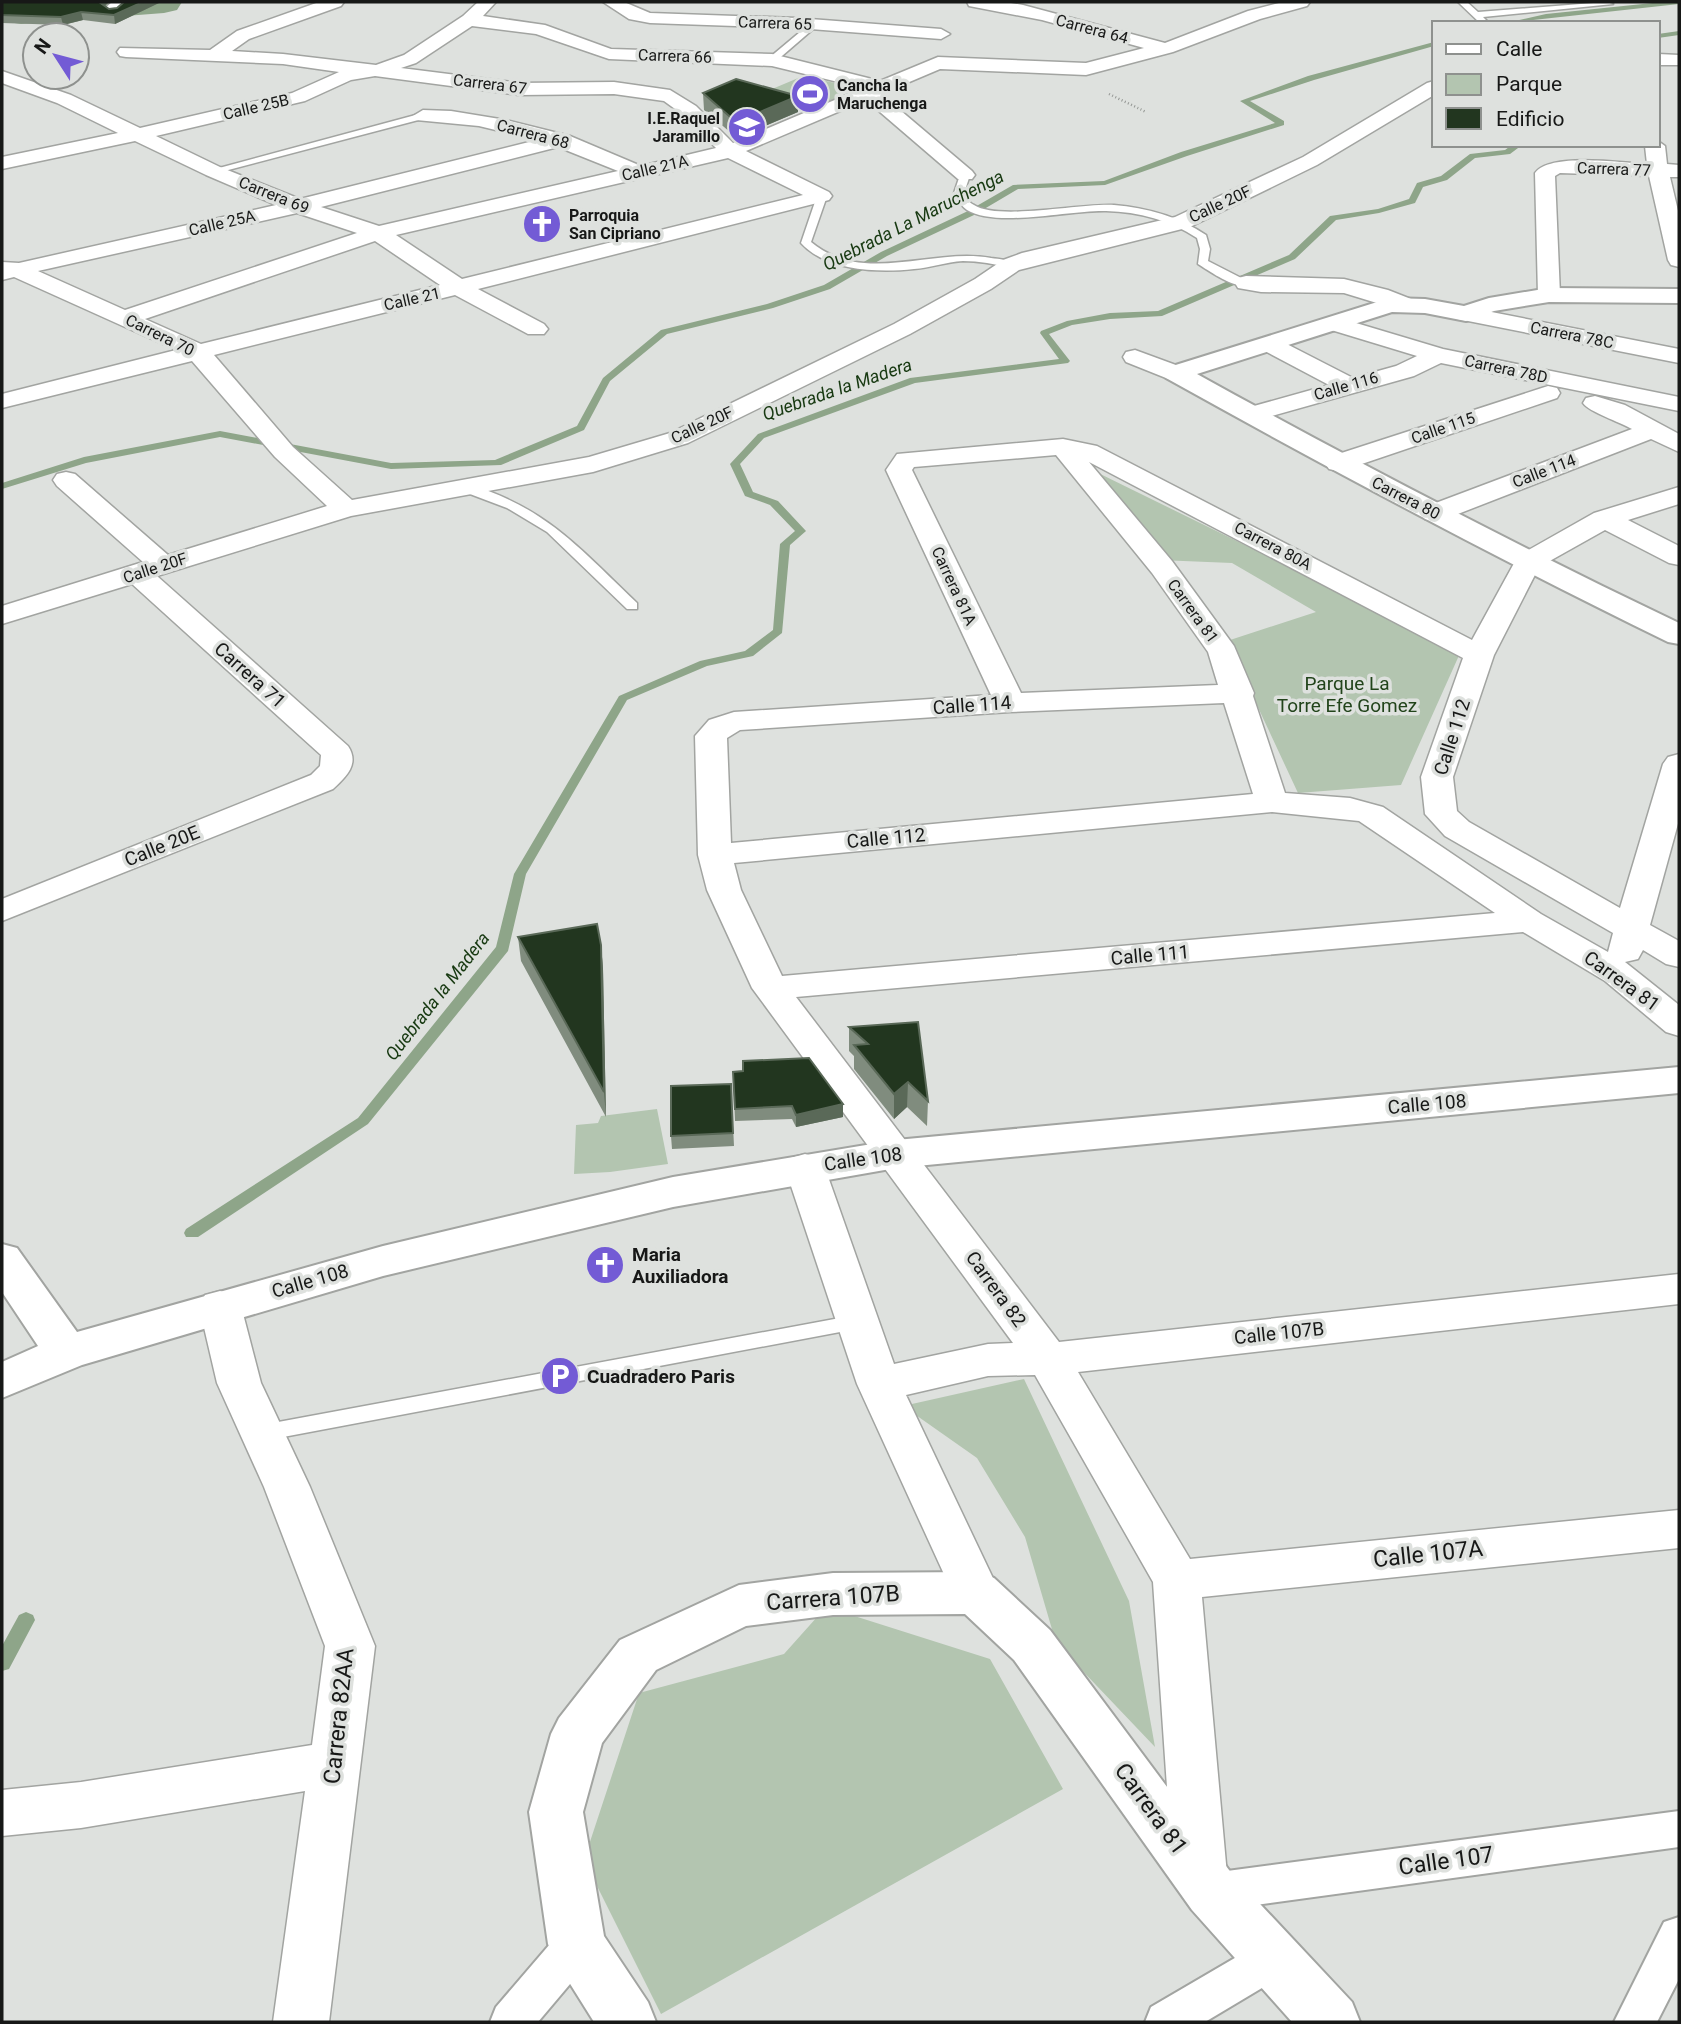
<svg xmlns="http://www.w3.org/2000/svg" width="1681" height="2024" font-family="Roboto,sans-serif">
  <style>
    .green { fill: #b3c5b0 }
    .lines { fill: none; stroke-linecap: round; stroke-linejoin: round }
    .stream { fill: #8ea589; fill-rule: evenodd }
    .river { fill: #8ea589; fill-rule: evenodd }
    .service-casing { stroke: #a2a4a1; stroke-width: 3 }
    .pedestrian-casing { stroke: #a2a4a1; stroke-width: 4 }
    .minor-casing { stroke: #a2a4a1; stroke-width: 3 }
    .tertiary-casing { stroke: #a2a4a1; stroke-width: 4 }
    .path { stroke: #949794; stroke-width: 2.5; stroke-dasharray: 1 2.5; stroke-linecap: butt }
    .service { fill: #fff; fill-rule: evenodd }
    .pedestrian { fill: #fff; fill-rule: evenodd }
    .minor { fill: #fff; fill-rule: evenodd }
    .tertiary { fill: #fff; fill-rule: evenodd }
    .wall { fill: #808c7e }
    .shaded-wall { fill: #5a6958 }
    .building { fill: #22361f; stroke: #5a6958; stroke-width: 2 }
    .labels { text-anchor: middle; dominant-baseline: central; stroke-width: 7; stroke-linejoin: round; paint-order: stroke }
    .far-street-label { font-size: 16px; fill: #171817; stroke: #dee1de }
    .far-poi-label { font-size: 16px; font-weight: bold; fill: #171817; stroke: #dee1de; text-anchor: start }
    .far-water-label { font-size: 18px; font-style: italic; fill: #173911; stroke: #dee1de }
    .street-label { font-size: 19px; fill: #171817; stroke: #dee1de }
    .park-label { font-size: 19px; fill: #22441b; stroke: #dee1de }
    .poi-label { font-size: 19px; font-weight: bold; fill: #171817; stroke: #dee1de; text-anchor: start }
    .near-street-label { font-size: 23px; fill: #171817; stroke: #dee1de }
  </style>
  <rect width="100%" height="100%" fill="#dee1de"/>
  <path class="green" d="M803,76l64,14 -53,23 -61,-16z
    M1086,467l375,184 -60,134 -103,8 -71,-152 89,-29 -84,-49 -73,-3z
    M657,1109l11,55 -58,8 -36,2 2,-49 22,-2 3,-7z
    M1024,1379l105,222 26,146 -99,-104 -31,-106 -48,-79 -74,-52z
    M826,1607l164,52 73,130 -402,225 -77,-154 55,-167 145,-39z"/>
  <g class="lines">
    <path class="stream" d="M1662,2h17v2l-173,19 40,-9z
      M1679,31v4l-21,3v-4z
      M1434,42v4l-120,34 -64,21 34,20v4l-97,31 -82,29 -87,4 -44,26 -87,41 -57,33 -57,19 -106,26 -57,47 -26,49 -83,35 -110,4 -171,-32 -134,26 -84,26v-6l82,-26 136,-26 171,32 104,-3 82,-34 26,-48 58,-48 106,-26 57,-19 57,-33 87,-41 45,-26 91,-4 77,-29 94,-29 -35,-22 68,-25z
      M1512,145h10l-12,9 -35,4 -28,22 -24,7 -8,16 -36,10 -43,7 -41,39 -133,57 -52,3 -38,6 -23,9 21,27 -2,2 -153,20 -151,55 -24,26 13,28 25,9 28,30 -16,14 -8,88 -29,23 -46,10 -80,34 -101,174 -18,77 -140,173 -170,113h-12l-2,-4 2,-4 172,-111 138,-171 18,-73 105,-178 81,-35 45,-10 28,-21 7,-86 15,-13 -25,-26 -25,-9 -15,-32 28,-30 152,-56 149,-19 -19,-26 1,-2 26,-10 43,-8 48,-2 131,-56 41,-39 48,-7 31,-10 8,-16 24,-7 29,-22 35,-4z
      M26,1612l7,3 2,5 -26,49 -7,2v-25l17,-31z"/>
    <path class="river" d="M2,2h180l-5,8 -13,3 -143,11 -19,-3z"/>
    <defs>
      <path id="service" d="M1458,2h9l11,10 128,-10 7,2 -130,13 6,6h-9z
        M812,22l7,2 -44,38h-6v-4z
        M423,113l3,1v4l-213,56 -5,-3z
        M965,172l5,3 -6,18c3,5 5,10 10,12 25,16 107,-2 140,0 33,3 64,11 92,30l4,14 -2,12 43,22c-13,9 -40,-11 -53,-19l2,-15 -3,-11c-27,-18 -58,-26 -91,-27 -36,-1 -110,17 -139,-1 -6,-4 -9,-11 -13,-17l6,-18z
        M822,193l5,3 -16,46c52,44 122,5 180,16 9,1 18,2 25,7l-5,3c-16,-4 -32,-7 -48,-7 -17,1 -33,7 -49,8 -36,4 -88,2 -113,-26l16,-47z
        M466,484c78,21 115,66 171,119v6h-10l-80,-77 -40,-24 -45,-17 -2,-3z
        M856,1315l7,2 3,5 -3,5 -7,2 -594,112 -8,-2 -3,-6 3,-6 8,-2z"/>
      <path id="pedestrian" d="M1679,1811v36l-467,64 -14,-6 -6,-13 6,-13 14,-6z
        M1679,1917v62l-22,43h-43l50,-100z
        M577,1924l15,6 6,14 -6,14 -54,64h-48l6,-15 66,-77z
        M1272,1939l15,6 6,14 -6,14 -82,49h-60l6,-15 106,-62z"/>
      <path id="minor" d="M112,2h19l-13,12 -6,1 -9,-5z
        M319,2h25l-3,4 -92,33 -17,12 51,3 93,11 28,-10 59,-39 15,-14h18l-13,14 62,9 66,24 161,5 108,27 58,-24 148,6 58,-15 -102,-28 -73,-14 -2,-4h38l18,3 142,38 83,-32 35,-9h27l-3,4 -47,13 -87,33 -87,23 -146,-6 -59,25 91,77 3,4 -3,4h-14l-92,-79 -120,51 83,41 3,4 -3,4 -351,89 66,35 4,5 -4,5h-16l-73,-39 -241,60 79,92 59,53 237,-43 81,-24 224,-109 81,-45 28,-19 19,-7 153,-36 128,-60 124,-74 7,-2v14l-117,70 -127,62 -171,43 -28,19 -81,45 -222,109 -95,29 -242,44 -194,60 191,170c12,18 -2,31 -15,43l-331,132v-22l309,-124 9,-9 1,-11 -189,-171 -130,40v-18l141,-44 -86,-76 -4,-6 4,-6 9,-2 9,2 93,81 159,-49 -52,-49 -83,-96 -190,47v-14l174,-44 -162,-73 -12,3v-18l17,1 257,-58 -70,-30 -71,-34 -133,28v-12l116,-24 -61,-30 -55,-20v-12l69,24 69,33 152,-35 47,-21 -56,-8 -157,-7 -6,-1 -3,-4 3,-4 90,2 27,-19zM472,26l64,8 73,25 163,7 91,22 -130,55 -37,-37 -26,-16 -56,-8 -95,1 -118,-15 15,-5zM375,76l144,19 95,-1 50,7 18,13 34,34 -75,18 -71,-30 -64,-16 -55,-9 -28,-1 -10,6 3,4 63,6 58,14 -237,59 -80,-32 -64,-31 149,-35 46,-21zM558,147l60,24 -239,55 -58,-19zM728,158l75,37 -341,84 -66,-44zM297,213l60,20 -232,77 -87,-39zM375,241l65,44 -239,59 -56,-25z
        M603,2h21l26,11 147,5 144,11 9,5 -9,5 -144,-11 -147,-5 -21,-4z
        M1658,54l21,1v10h-21z
        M1658,141l7,5 2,18 12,1v12h-9l9,38v52l-8,-2 -3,-5 -19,-84 -89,-3 -5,3 5,119 -3,5h-16l-3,-5 -3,-122c15,-21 87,-10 112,-9l-2,-18 13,-1z
        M1246,276l98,3 44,11 23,9 4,5 -4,5 -8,2 -59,-18 -83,-1 -23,-4 -3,-5 3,-5z
        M1466,307l213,42v14l-221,-44 -4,-5 4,-5z
        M1336,317l107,32 236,48v14l-238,-48 -27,13 -153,43 -9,3 -9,-3 -4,-5 4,-5 86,-24 -68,-36 -4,-5 4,-5h16l76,39 43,-12 21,-10 -89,-27 -4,-5 4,-5z
        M1135,350l49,18 3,5 -3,5 -9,2 -9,-2 -40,-16 -3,-5 3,-5z
        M1548,386l9,2 3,5 -3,5 -210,71 -9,2 -9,-2 -4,-6 4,-6z
        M1595,396l30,9 54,29v18l-28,-13 -206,80 -10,2 -10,-2 -4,-6 4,-6 207,-78c-12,-7 -43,-17 -49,-26l3,-5z
        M1063,439l34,7 375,194 46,-84 76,-43 85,-26v17l-51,16 51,26v19l-10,-2 -64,-33 -66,37 -45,88 -41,122 4,34 12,11 151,86 43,-144 5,-7 11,-3v66l-29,105 29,16v26l-13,-3 -23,-14 -5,9 -13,3 54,43v31l-13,-4 -61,-51 -82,-49 -727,65 263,345 620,-68v30l-601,68 112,187 489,-49v38l-477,49 25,278 -8,17 -19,7 -19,-7 -8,-17 -20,-293 -118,-207 -47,1 -82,19 94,198 -7,14 -17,6 -17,-6 -102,-223 -72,-216 6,-10 14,-4 14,4 6,10 69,196 94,-20 25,-1 -261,-355 -45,-98 -9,-35 -3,-119 14,-16 25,-8 257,-17 -105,-225 11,-16zM1056,455l96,118 56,79 10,33 -197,8 -109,-223 2,-3zM1089,462l374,196 -42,119 4,37 20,22 168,97 -5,19 -67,-38 -158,-107 -33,-9 -65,-5 -32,-97 1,-3 -20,-47 -62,-85zM1224,703l29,91 -522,49 -4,-105 13,-8 270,-18zM1272,812l87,9 136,92 -713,63 -41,-86 -7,-27z
        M220,1291l15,4 6,11 20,77 49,104 65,159 -46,376h-56l32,-231 -224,37 -79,8v-46l79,-8 231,-37 13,-99 -61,-159 -47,-104 -18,-77 6,-11z"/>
      <path id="tertiary" d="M1549,288l130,1v14l-130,-1 -55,9 -28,10 -41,-8 -33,-1 -195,62c159,88 319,171 482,249v21l-11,-2c-170,-83 -337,-172 -502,-264l-4,-5 4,-5 224,-70 35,1 39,7 25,-8z
        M1679,1067v26l-783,75 -223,39 -290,69 -301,89 -80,33v-36l36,-16 -36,-54v-48l15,4 60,84 306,-86 290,-69 223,-37z
        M976,1572l18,6 56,52 182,244 120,128 8,20h-68l-100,-112 -178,-250 -49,-46 -132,1 -87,11 -90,44 -54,73 -19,69 21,124 44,66 8,20h-62l-37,-59 -9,-19 -19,-132 22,-78 8,-16 61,-78 119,-55 94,-12z"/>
    </defs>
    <use href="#service" class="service-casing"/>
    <use href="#pedestrian" class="pedestrian-casing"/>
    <use href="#minor" class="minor-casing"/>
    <use href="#tertiary" class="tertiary-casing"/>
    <path class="path" d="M1109,94l37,18"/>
    <use href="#service" class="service"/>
    <use href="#pedestrian" class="pedestrian"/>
    <use href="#minor" class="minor"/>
    <use href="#tertiary" class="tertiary"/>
  </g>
  <path class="wall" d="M2,2h107l-4,4 4,3 8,-1 7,-6h35v1l-44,21 -32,-4 -20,5 -61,-2z
    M703,93l95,3v16l-61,26 -33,-28z
    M518,937l83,8 2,24 3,148 -85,-156z
    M849,1027l79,74 -1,25 -20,-19 -13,12 -40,-50v-13l-5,-5z
    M743,1071l100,33v13l-47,10 -4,-8 -57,2 -2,-49z
    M731,1084l3,62 -62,3 -1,-13z"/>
  <path class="shaded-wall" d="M99,2h10l-9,8z
    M143,2h16v1l-44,21 -1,-9z
    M81,12l2,8 -20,5 -2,-8z
    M798,96v16l-61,26 -1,-16z
    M601,945l2,24 3,148 -2,-25z
    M908,1082l-1,25 -13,12v-25z
    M843,1104v13l-47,10v-12z"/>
  <path class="building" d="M2,2h97l10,7 8,-1 7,-6h19l-29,13 -33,-3 -20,5 -59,-2z
    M736,79l62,17 -62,26 -33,-29z
    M597,924l4,21 3,147 -86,-155z
    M918,1022l10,79 -20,-19 -14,12 -40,-49 14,-1 -19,-17z
    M809,1058l34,46 -47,11 -4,-9 -57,3 -2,-37 10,-1v-10z
    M731,1084l2,49 -62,3v-50z"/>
  <defs>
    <symbol id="stadium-disc" viewBox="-11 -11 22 22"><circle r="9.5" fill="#735bd5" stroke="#dee1de"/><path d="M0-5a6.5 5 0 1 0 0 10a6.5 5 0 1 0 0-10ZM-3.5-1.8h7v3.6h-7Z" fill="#fff"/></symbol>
    <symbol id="school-disc" viewBox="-11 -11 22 22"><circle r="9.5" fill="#735bd5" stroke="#dee1de"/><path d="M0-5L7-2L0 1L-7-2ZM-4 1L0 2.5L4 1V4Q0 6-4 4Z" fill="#fff"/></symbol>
    <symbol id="church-disc" viewBox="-11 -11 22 22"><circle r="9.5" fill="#735bd5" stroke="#dee1de"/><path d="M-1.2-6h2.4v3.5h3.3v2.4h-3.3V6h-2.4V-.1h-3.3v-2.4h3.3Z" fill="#fff"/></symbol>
    <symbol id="parking-disc" viewBox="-11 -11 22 22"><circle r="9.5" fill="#735bd5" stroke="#dee1de"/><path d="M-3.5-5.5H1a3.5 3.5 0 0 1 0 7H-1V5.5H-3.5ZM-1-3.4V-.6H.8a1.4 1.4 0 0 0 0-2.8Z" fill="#fff"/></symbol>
  </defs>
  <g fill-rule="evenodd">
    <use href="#stadium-disc" x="788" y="72" width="44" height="44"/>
    <use href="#school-disc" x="725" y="105" width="44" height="44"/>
    <use href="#church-disc" x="520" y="202" width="44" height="44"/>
    <use href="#church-disc" x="583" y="1243" width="44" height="44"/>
    <use href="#parking-disc" x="538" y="1354" width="44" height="44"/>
  </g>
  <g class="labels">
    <g class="far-street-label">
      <text transform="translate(775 23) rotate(2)">Carrera 65</text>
      <text transform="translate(1092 29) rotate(15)">Carrera 64</text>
      <text transform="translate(675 56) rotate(2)">Carrera 66</text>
      <text transform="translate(490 84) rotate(7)">Carrera 67</text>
      <text transform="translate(256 107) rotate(-13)">Calle 25B</text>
      <text transform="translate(533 134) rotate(15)">Carrera 68</text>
      <text transform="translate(655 168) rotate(-13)">Calle 21A</text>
      <text transform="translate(1614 169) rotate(2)">Carrera 77</text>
      <text transform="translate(274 195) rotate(22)">Carrera 69</text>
      <text transform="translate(1220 204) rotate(-25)">Calle 20F</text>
      <text transform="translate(222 223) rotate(-13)">Calle 25A</text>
      <text transform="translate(412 299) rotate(-13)">Calle 21</text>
      <text transform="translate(160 335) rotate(26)">Carrera 70</text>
      <text transform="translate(1572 335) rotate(11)">Carrera 78C</text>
      <text transform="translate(1506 369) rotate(12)">Carrera 78D</text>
      <text transform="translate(1346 386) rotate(-16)">Calle 116</text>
      <text transform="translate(702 425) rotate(-25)">Calle 20F</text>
      <text transform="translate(1443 428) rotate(-19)">Calle 115</text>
      <text transform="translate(1544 471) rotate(-21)">Calle 114</text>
      <text transform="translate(1406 498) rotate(27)">Carrera 80</text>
      <text transform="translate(1273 546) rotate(28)">Carrera 80A</text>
      <text transform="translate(155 568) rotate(-18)">Calle 20F</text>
      <text transform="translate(954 586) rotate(65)">Carrera 81A</text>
      <text transform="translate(1193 611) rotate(54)">Carrera 81</text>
    </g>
    <g class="far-poi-label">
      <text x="837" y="85">Cancha la<tspan x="837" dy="18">Maruchenga</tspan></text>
      <text x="720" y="118" text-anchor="end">I.E.Raquel<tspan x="720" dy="18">Jaramillo</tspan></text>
      <text x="569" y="215">Parroquia<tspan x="569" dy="18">San Cipriano</tspan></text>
    </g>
    <g class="far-water-label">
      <text transform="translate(913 220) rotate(-27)">Quebrada La Maruchenga</text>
      <text transform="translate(837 389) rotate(-19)">Quebrada la Madera</text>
      <text transform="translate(437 996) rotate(-52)">Quebrada la Madera</text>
    </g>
    <g class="street-label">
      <text transform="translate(250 675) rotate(42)">Carrera 71</text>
      <text transform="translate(972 705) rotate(-4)">Calle 114</text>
      <text transform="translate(1452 737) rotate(-72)">Calle 112</text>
      <text transform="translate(886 838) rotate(-5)">Calle 112</text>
      <text transform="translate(162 846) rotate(-22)">Calle 20E</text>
      <text transform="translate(1150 955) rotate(-5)">Calle 111</text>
      <text transform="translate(1622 981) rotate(36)">Carrera 81</text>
      <text transform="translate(1427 1104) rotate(-5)">Calle 108</text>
      <text transform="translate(863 1159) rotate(-8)">Calle 108</text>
      <text transform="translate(310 1281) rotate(-16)">Calle 108</text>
      <text transform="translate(996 1289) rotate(54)">Carrera 82</text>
      <text transform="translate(1279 1333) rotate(-6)">Calle 107B</text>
    </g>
    <g class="park-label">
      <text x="1347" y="683">Parque La<tspan x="1347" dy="22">Torre Efe Gomez</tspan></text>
    </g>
    <g class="poi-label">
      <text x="632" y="1254">Maria<tspan x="632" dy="22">Auxiliadora</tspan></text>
      <text x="587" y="1376">Cuadradero Paris</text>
    </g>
    <g class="near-street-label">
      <text transform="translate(1428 1554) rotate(-6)">Calle 107A</text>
      <text transform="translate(833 1598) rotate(-4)">Carrera 107B</text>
      <text transform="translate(339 1716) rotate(-84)">Carrera 82AA</text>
      <text transform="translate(1151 1809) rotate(54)">Carrera 81</text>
      <text transform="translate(1446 1861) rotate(-8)">Calle 107</text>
    </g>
  </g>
  <rect width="1681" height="2024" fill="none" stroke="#171817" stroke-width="7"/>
  <rect x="1432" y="21" width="228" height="126" fill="#dee1de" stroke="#8e918e" stroke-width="2"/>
  <rect x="1446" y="44" width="35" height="10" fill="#ffffff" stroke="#8e918e" stroke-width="2"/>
  <text x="1496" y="56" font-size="21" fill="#171817">Calle</text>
  <rect x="1446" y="74" width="35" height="21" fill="#b3c5b0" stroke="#8e918e" stroke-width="2"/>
  <text x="1496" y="91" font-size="21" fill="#171817">Parque</text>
  <rect x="1446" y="108" width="35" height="21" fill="#22361f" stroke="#8e918e" stroke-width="2"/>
  <text x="1496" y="126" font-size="21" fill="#171817">Edificio</text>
  <g transform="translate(56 56) rotate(306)"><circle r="33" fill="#dee1de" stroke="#8e918e" stroke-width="2"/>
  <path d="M0-5L12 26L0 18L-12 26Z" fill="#735bd5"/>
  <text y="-10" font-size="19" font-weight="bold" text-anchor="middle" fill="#171817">N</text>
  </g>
</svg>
